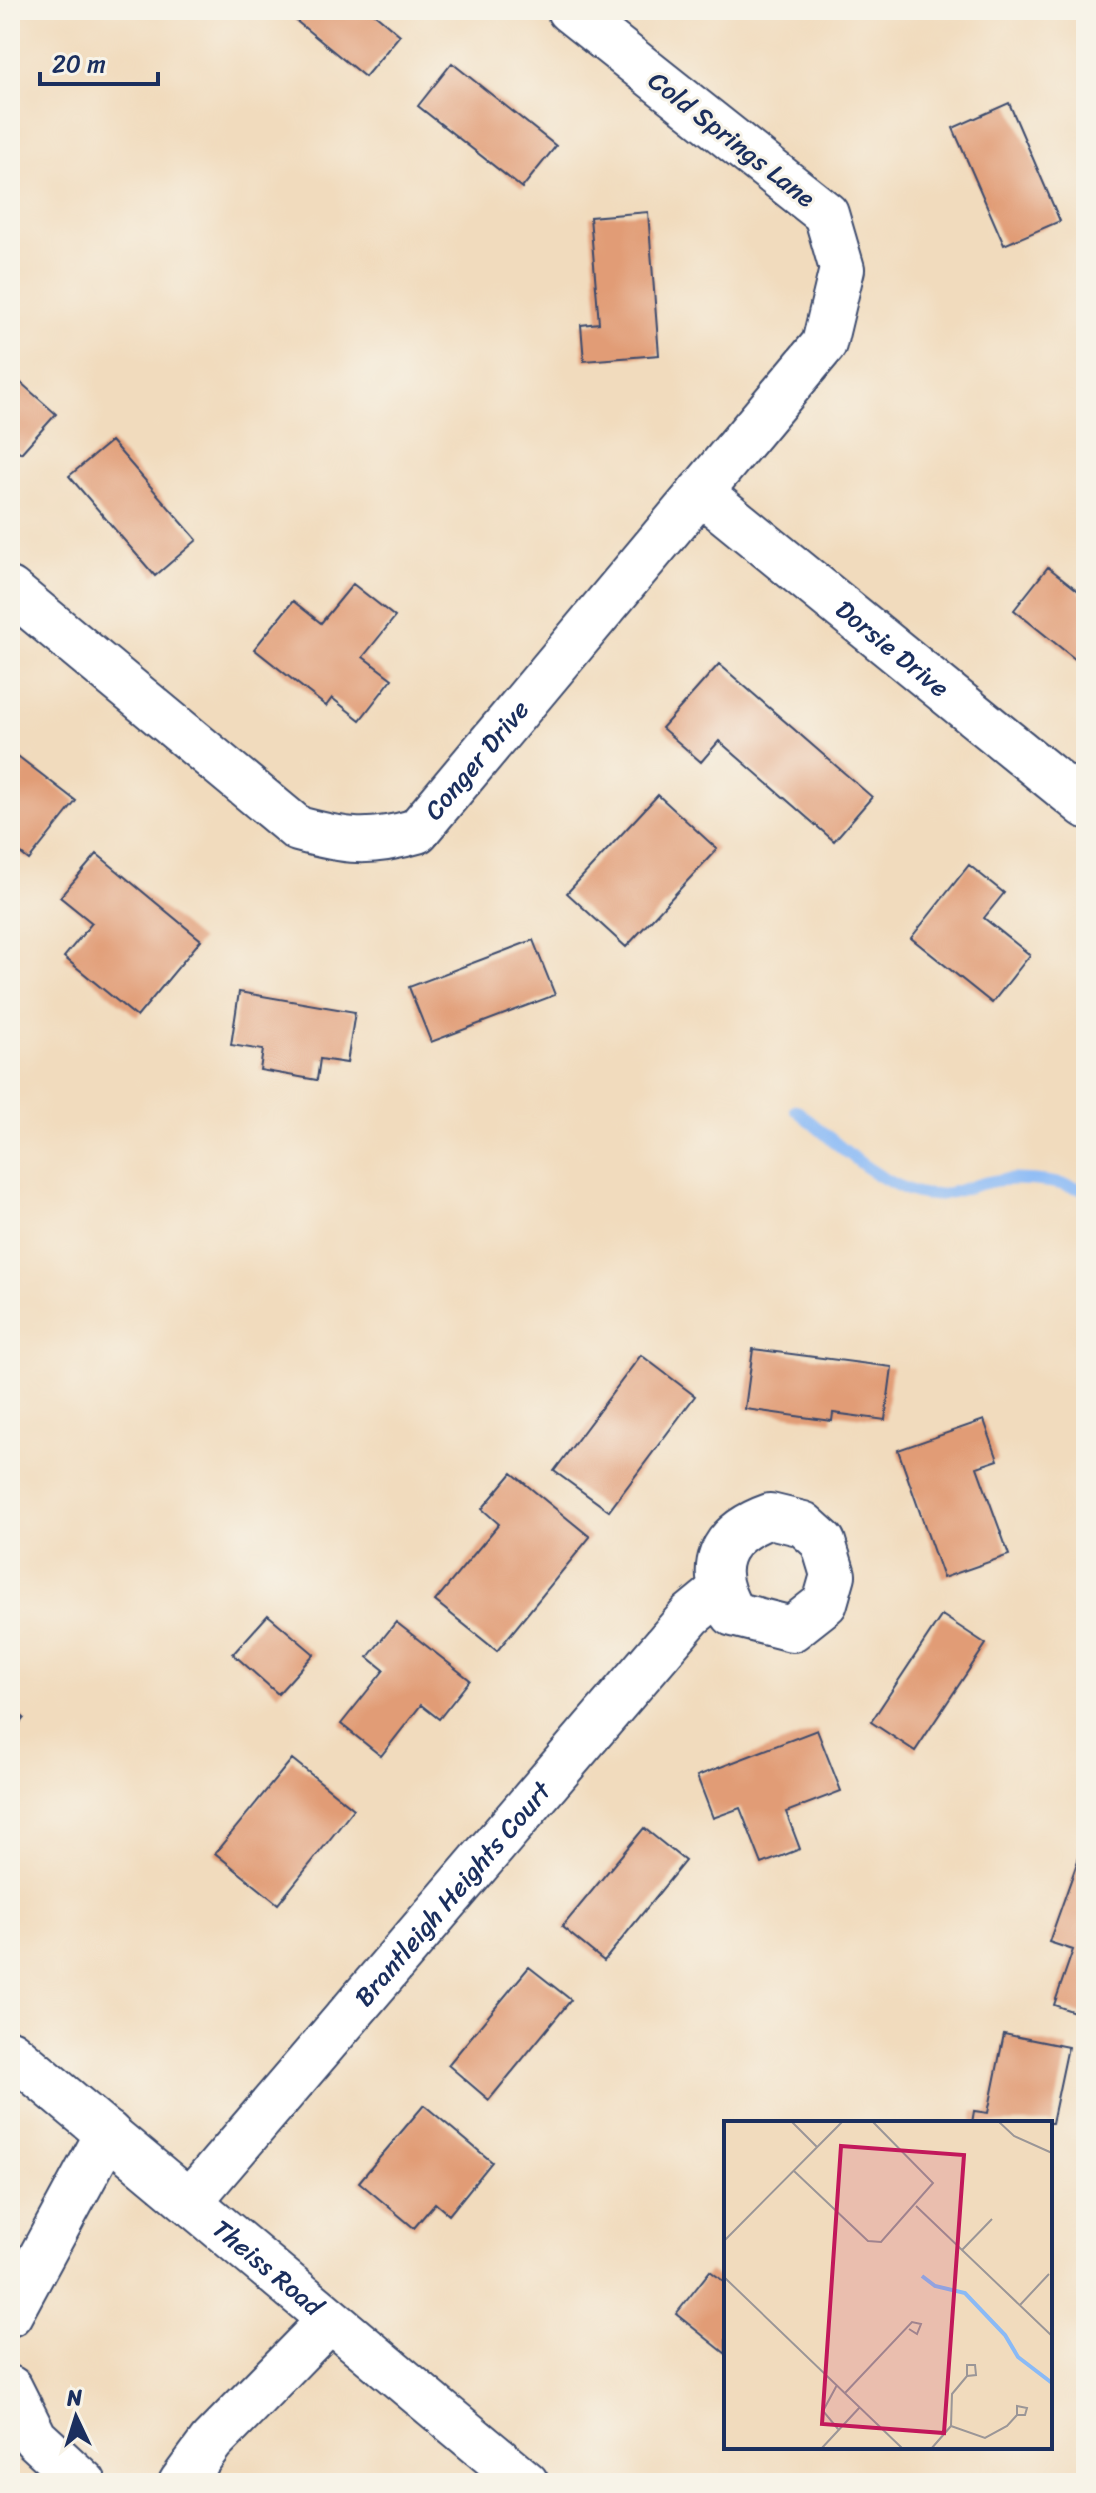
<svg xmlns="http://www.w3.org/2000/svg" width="1096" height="2493" font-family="Sriracha,sans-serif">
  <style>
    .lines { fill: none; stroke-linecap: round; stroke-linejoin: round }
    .stream { stroke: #8abaf6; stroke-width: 12 }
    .building { fill: #e19c76 }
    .minor-casing { stroke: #3b496c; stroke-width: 48 }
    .minor { stroke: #fff; stroke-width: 44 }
    .labels { text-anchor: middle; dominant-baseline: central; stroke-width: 6; stroke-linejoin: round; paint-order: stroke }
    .street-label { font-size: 26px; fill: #1b2f5e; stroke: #f7f3e8 }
    .inset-river { fill: none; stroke: #8abaf6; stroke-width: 4 }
    .inset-road { fill: none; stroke: #9b9697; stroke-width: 2 }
    .view { fill: #c2185b; fill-opacity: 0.15; stroke: #c2185b; stroke-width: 4 }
    .inset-edge { fill: none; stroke: #1b2f5e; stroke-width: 4 }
  </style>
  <rect width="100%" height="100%" fill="#f7f3e8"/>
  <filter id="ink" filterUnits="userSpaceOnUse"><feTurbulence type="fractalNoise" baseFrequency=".0125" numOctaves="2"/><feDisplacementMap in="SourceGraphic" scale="16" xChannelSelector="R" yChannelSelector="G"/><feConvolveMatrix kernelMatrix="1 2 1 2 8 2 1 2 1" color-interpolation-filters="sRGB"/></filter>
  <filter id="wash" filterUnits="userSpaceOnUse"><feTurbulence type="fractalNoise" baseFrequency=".006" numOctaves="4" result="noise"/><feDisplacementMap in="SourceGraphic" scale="32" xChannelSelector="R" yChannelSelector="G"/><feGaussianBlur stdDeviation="1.8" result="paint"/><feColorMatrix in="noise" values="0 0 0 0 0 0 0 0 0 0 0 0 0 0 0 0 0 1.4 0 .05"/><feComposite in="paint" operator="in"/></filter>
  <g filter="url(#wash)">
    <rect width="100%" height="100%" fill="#f1dbbd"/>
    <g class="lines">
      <path class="stream" d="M796,1110c36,28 77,71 121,83 29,8 56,-11 84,-13 30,-2 57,2 85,10"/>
    </g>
    <g id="blocks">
      <path class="building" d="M283,10h87l30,25 -35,42z
        M452,63l104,83 -34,42 -104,-82z
        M1009,103l51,118 -56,24 -51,-117z
        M648,212l11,143 -75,6 -3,-36 18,-2 -9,-106z
        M10,373l46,41 -35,39 -11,-9z
        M111,441l86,99 -42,36 -86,-100z
        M1048,567l38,30v71l-72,-58z
        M353,584l42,33 -32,40 29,22 -32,41 -28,-22 -6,8 -72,-57 39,-48 28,22z
        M719,664l153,133 -38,44 -115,-100 -18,21 -39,-34z
        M10,750l66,51 -47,59 -19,-15z
        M658,795l59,54 -91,98 -59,-54z
        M97,854l104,86 -64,77 -73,-60 28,-34 -32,-26z
        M969,865l35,28 -20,25 46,37 -38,48 -81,-65z
        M533,940l22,55 -124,47 -22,-55z
        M239,992l116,20 -8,51 -27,-4 -3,21 -57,-10 3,-20 -32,-5z
        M753,1349l139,18 -7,53 -52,-7 -1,8 -87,-12z
        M641,1355l54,41 -86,115 -55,-40z
        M984,1420l14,40 -21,7 32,88 -66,23 -45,-128z
        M512,1473l78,64 -93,114 -62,-50 64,-77 -17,-15z
        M268,1615l46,39 -36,40 -45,-40z
        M942,1615l44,29 -71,107 -44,-29z
        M396,1622l74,58 -31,39 -18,-14 -40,51 -40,-32 43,-54 -16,-13z
        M10,1707l14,11 -14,17z
        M817,1730l24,61 -55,21 14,37 -38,15 -22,-56 -27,10 -16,-42z
        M292,1759l62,50 -76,95 -63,-51z
        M644,1828l41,33 -81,100 -42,-34z
        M1081,1852l5,1v163l-32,-11 19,-55 -24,-8z
        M529,1967l42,33 -82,100 -41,-35z
        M1004,2034l64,13 -16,76h-80l2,-12 14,2z
        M424,2105l68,57 -43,53 -14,-12 -21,25 -55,-46z
        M710,2271l16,12v71l-50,-40z"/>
    </g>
  </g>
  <g filter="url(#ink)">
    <use href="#blocks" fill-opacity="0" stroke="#3b496c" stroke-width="2"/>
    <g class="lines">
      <defs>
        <g id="minor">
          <path id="s1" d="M700,492l386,314"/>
          <path id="s2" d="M10,590l288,239c48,13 71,16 119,2l407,-487 18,-75 -16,-55 -257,-204"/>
          <path d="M770,1516l33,8 20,18 10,33 -8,28 -33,26 -59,-15c-28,-46 -14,-80 37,-98z"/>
          <path id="s3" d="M10,2052l516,431"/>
          <path id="s4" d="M190,2201l501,-586 28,-23"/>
          <path d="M10,2314l98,-181"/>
          <path d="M10,2388l25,50 49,45"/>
          <path d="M181,2483l30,-41 119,-122"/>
        </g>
      </defs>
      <use href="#minor" class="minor-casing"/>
      <use href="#minor" class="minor"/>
    </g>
  </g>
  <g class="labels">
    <g class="street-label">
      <text transform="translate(732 139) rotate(38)">Cold Springs Lane</text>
      <text stroke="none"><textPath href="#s1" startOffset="248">Dorsie Drive</textPath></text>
      <text stroke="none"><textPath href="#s2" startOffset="588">Conger Drive</textPath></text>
      <text stroke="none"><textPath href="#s4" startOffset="404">Brantleigh Heights Court</textPath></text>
      <text stroke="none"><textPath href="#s3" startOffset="336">Theiss Road</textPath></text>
    </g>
  </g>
  <g transform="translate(724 2121)">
    <rect width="328" height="328" fill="#f1dbbd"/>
    <path class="inset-river" d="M198,155l13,10 30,7 40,42 13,22 34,26"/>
    <path class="inset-road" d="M67,0l26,26M274,0l16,15 38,17M70,50l74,70 13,1 52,-59 -61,-62M192,85l136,130M0,120l119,-120M238,129l30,-31M0,156l179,172M296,184l29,-31M113,264l-14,26 15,18M121,272l67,-71 9,2 -4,10 -8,-5M227,305l34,12 22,-12 10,-11v-9l10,2 -2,7h-8M97,328l39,-42M207,328l20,-23 1,-32 15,-18 9,-1 -1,-10h-8v11"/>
    <path class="view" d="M117,25l123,9 -20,278 -122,-9z"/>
    <rect width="328" height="328" class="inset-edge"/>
  </g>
  <rect width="1096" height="2493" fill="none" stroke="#f7f3e8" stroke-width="40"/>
  <g transform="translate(76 2417) rotate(356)" stroke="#f7f3e8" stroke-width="6" paint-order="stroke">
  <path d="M0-6L14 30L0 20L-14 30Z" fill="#1b2f5e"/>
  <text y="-12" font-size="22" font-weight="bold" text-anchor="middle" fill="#1b2f5e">N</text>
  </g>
  <path d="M40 72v12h118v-12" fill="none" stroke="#1b2f5e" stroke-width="4"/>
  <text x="52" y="72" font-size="24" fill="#1b2f5e" stroke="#f7f3e8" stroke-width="6" paint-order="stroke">20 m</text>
</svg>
